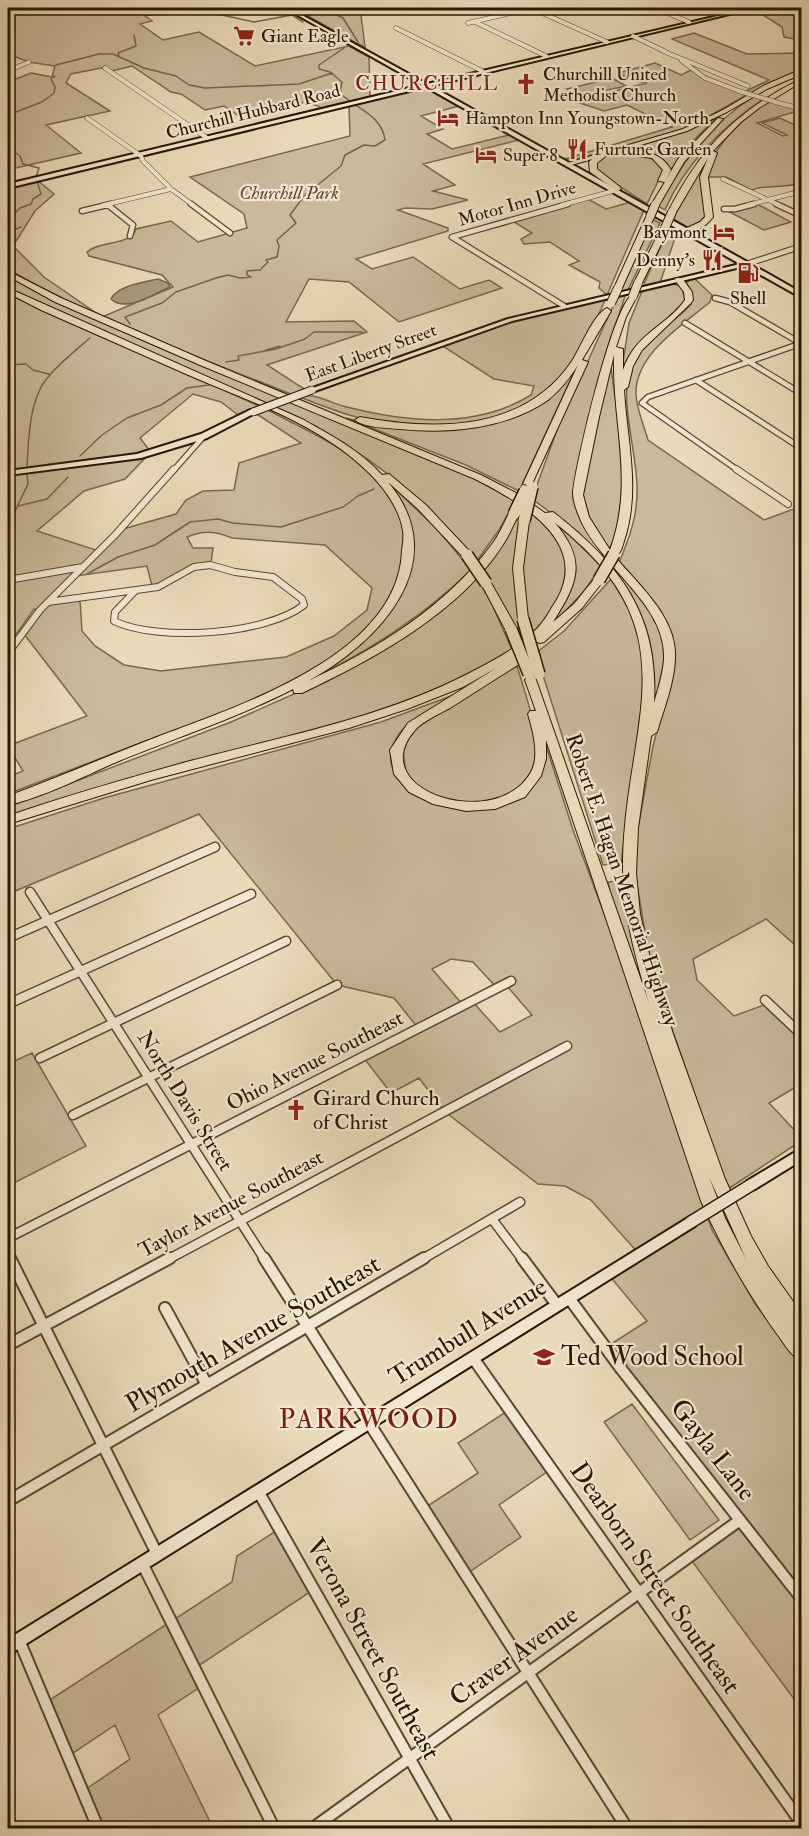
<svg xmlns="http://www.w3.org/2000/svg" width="809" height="1836" font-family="'IM FELL Double Pica',serif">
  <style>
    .green { fill: #cab99b; stroke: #79684e; stroke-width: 1.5; fill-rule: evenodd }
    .water { fill: #a9987b; stroke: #75644a; stroke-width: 1.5 }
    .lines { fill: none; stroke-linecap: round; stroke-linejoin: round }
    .stream { stroke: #75644a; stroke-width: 1.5 }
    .street-far4-casing { stroke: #59482f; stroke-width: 5 }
    .street-far3-casing { stroke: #59482f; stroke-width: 7 }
    .street-far2-casing { stroke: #59482f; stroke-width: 8 }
    .street-far1-casing { stroke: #59482f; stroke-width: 11 }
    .street-casing { stroke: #59482f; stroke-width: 14 }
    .secondary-casing { stroke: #281701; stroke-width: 4 }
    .highway-casing { stroke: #281701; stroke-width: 2 }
    .street-far4 { stroke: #f2e7d2; stroke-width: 4 }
    .street-far3 { stroke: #f2e7d2; stroke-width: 4.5 }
    .street-far2 { stroke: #f2e7d2; stroke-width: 6 }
    .street-far1 { stroke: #f2e7d2; stroke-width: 8 }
    .street { stroke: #f2e7d2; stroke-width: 10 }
    .secondary { fill: #f2e7d2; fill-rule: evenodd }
    .highway { fill: #ebdaba; fill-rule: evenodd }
    .street-bridge-casing { stroke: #59482f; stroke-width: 5; stroke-linecap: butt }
    .secondary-bridge-far1-casing { stroke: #281701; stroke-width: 9; stroke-linecap: butt }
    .secondary-bridge-casing { stroke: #281701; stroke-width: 14; stroke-linecap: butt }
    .highway-bridge-far1-casing { stroke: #281701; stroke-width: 10; stroke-linecap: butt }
    .highway-bridge-casing { stroke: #281701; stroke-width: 14; stroke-linecap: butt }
    .street-bridge { stroke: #f2e7d2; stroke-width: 4 }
    .secondary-bridge-far1 { stroke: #f2e7d2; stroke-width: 7 }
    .secondary-bridge { stroke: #f2e7d2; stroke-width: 11 }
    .highway-bridge-far1 { stroke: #ebdaba; stroke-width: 8 }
    .highway-bridge { stroke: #ebdaba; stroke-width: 11 }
    .labels { text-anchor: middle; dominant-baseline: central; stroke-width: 4.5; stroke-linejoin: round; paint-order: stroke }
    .far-poi-label { font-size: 18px; fill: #281701; stroke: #f2e7d2; text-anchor: start }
    .far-street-label { font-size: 18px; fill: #281701; stroke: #f2e7d2 }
    .far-park-label { font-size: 18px; font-style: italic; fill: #59482f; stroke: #f2e7d2 }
    .far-quarter-label { font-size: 20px; letter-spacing: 1.5px; fill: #7a1f14; stroke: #f2e7d2 }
    .street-label { font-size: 21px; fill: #281701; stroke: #f2e7d2 }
    .poi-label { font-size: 21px; fill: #281701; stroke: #f2e7d2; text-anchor: start }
    .near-street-label { font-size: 26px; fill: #281701; stroke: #f2e7d2 }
    .near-poi-label { font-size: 26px; fill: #281701; stroke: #f2e7d2; text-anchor: start }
    .near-quarter-label { font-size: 28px; letter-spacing: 1.5px; fill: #7a1f14; stroke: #f2e7d2 }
  </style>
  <rect width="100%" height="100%" fill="#ebdaba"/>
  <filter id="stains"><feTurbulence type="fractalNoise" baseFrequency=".00333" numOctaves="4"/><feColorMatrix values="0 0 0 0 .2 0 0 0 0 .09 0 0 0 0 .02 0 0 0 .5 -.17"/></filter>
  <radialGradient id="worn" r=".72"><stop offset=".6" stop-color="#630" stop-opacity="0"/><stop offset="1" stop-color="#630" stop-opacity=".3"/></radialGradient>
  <path class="green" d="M8,8h181l-44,8 7,5 -12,3 23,16 36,-8 56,34 94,-20 20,11 1,40 -47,12c-21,-15 -60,2 -84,7l-15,-10 -19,4 -24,-16 -10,-2 -39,-26 -20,5 -6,-4 -35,7 -5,9 44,28 -64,14 35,28 -65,15 -8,-7v-79l23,-9 21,4 3,-11 -26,-4 -21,-8z
    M294,8h66l5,39 -9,-4z
    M752,8h36l13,4v28l-17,-3 -2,-10z
    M694,33l53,21 54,-1v17l-51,23 -4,-2 23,-11 -97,-41z
    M655,63l26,12 10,-5 57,24 -52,30 -30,11 -93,25 -8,-1 107,-32 -45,-22 -23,6 -30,-10 73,-18 -17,-3 -11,-7z
    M612,78l14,8 -45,10 -14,-7z
    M424,87l35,19 -38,10 22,13 -16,5 25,15 57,-14 10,5 -96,24 32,21 -22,6 35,9 -36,9 -27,-1 -7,2 50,18v3l-92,28 16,10 41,-12 47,32 29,-9 13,8 -103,34 -50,-40 -40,-3 -23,43 68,-1 13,11 -100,33 39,25 -13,5c-96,-39 -196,-74 -285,-126v-82l29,-7 17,14 -19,17 -22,35 31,31 58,40 71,-30 -11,-12 -73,-19 -2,-4c13,-12 44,-6 49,-23l35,-8 27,21 49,-14 -3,-14 -54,-37 160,-41 -1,-30z
    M754,96l9,3c-40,27 -79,66 -98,111l-7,-4c29,-50 47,-77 96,-110z
    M769,101l32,9 -44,13 26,13 4,-1 -25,-12 18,-5 21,10v55c-19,6 -32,1 -50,7l-25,-13h-21c9,-32 37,-58 64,-76z
    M716,118l-23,23 -24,31 -7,-12 -37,-9 -12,1 52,-14z
    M622,153c18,2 31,2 42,16l-17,35 -50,-32 -2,-9 10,-7z
    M711,155c-4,7 -9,14 -10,22 -3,25 21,36 -12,51l-16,-9 25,-49z
    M588,199l18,10 25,-7 13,8 -37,85 -8,-7 1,-6 -31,-17 10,-4 -29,-19 -26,2 -3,-5 11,-6 -21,-13z
    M755,203l36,19 -27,8 -40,-21z
    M652,219l8,4 -32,67 -8,1z
    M669,228l8,4 -17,51 -17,3z
    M8,276l42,23 233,100 -16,5 -243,-108 -16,-9z
    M694,278l18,17 -2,7c-26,22 -76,52 -74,93 1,15 8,31 12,45l116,80 38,-14 -1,434 -7,4 -28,-25 -73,40 4,21 37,36 30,-11 37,35v44l-32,19 32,34v4l-73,48 -64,-183 -16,-57 -12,-70v-40l17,-93 19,-70 3,-22 -3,-19 -53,-72c9,-23 18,-44 18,-70 2,-39 -23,-102 -2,-136 13,-24 40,-33 56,-53l1,-11 -6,-11z
    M674,284l8,3 3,14c-20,28 -46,30 -63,68l7,-46 14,-34z
    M626,293l-21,65 -29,132 31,66 -2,3 -27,-27 -46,-33 26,-72 60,-132z
    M8,294l253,113 -23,8 -17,-13 -28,-8 -53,44 10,13 -19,4 -123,16z
    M606,298c-13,28 -25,60 -47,83 -49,50 -136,52 -199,37 -21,-5 -41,-14 -61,-21 14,-5 30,5 44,9 61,16 132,24 188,-11l3,-9 -40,-7 -53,-34 72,-25z
    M611,366c6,60 26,127 -2,184l-17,-23 -10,-36 12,-61z
    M575,370l-56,121 -53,-26 -120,-47 22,5 72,6 79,-16z
    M288,401l174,71 53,28 -16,30 -23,32c-36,-45 -76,-84 -126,-114 -25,-15 -51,-28 -77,-41z
    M266,409c35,19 86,40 111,71 26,31 34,57 21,96 -2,8 -4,19 -9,26 -51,75 -152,104 -233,135 -49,19 -99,38 -148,57v-17l15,-6 -15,-25 79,-30 -63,-82 25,-31 31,-3 2,31 13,15 29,19 37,6 125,-14 48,-21 33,-26 5,-22 -47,-43 -93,-7c-17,-7 -29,-8 -45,-1l6,11h20l-2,14c-23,2 -39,16 -59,24l-5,-20 -71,10 47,-47 53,-15 10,-14 17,-9 31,-1 5,-27 62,-20 -46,-30z
    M151,452l-26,27 -41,12 -47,40 62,20 -59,59 -6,-1 -26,37v-173l98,-11z
    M394,488l44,42 33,40c-54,52 -113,88 -181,119l69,-46 48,-65 -3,-68 -12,-21z
    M529,509l27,26 11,26 -4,33 -22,31 -10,10 -6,-25 -3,-49z
    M514,520l7,1 3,120 -2,1 -41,-73z
    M552,521l12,9 37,36 -16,24 -31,33 -2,-1c32,-46 22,-54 0,-101z
    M617,569c20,25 50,53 50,88 -1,13 -7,28 -10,41l-4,-1c4,-52 -8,-84 -38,-126z
    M476,577l15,25 21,48c-79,50 -170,72 -259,96 -83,21 -165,44 -245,70v-9l223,-85 119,-53 56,-33z
    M611,579l20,33 12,42v42l-22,167 -18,2 -67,-212 28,-22z
    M517,666c8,27 24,70 18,98 -1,8 -7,13 -12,19 -22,23 -56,23 -85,16 -11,-3 -22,-14 -31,-20l-5,-36 18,-20z
    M459,693c-19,12 -47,23 -60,41 -31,43 31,76 67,75 17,0 44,-13 61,-19l17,-51 29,91 59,159 48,150 32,91 44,75 45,60v329l-7,5 -105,-142 51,-37 -135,-172 42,-27 -39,-47 31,-20 -48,-54 -26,-14 -27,-2 -94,-73 -25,-33 -28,15 -28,-36 55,-29 -24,-30 -57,-13 -138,-171 -191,80v-65l96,-31 277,-76zM451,959l22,3 24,26 8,-4 27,31 -32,17 -28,-31 -9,4 -31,-36z
    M622,881l14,72 14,52 -39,-108 -3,-15z
    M32,1053l54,93 -78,40v-122z
    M632,1404l87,116 -29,20 -86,-118z
    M509,1410l42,59 -52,36 22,32 -56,38 -42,-66 55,-36 -20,-30z
    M279,1529l34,61 -118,78 8,17 -45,30 55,113h-115l-16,-36 48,-33 -15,-34 -48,32 -22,-54 187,-121 5,-26z"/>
  <path class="water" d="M158,279l10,4 2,4c-16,7 -44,26 -59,12 6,-13 33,-17 47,-20z"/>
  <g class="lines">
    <path class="stream" d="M322,8l21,10 15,24
      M185,12l37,3 32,7 38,-7 11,7
      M306,12l18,-2
      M119,56l-1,-3 18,-7 -2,-11
      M56,65l43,-11h14l31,14 32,8 13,9 16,3 94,-4 33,-11
      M8,115l34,-13 12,-9 1,-6 -4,-8 4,-3
      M8,148l12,8 3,8 16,4 -3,9
      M8,220l12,-12 11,-4 2,-5 8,-5 -4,-13
      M8,232l13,-5
      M130,324l-5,-7 37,-14 14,-11 40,-14 12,-3 12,3 11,-1 -4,-2v-4l13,-1 8,-8 -2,-2 11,-3 2,-11 -2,-6 19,-17 -6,-8 14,-19 37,-30 4,-11 19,-10 11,1 10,-6c-3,-25 -29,-31 -45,-47l2,-11 -12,-10 -11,-3v-4l25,-17
      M266,350l14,-4
      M226,362l13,-2 -1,-4 38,-7 29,-10 9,-7h48
      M8,365l18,-1 7,6 16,4
      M80,456l22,-21 25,-17 34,-13 26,-17 22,-3
      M27,469c1,-27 2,-72 22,-93 12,-14 27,-26 41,-38
      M18,506l29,-7 21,-22
      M8,526l20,-42 -1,-11
      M8,574l8,1
      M87,574l31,-17 37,-12 35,-23 28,-3 15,4 48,4 62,-20 15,-11 16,-7"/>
    <defs>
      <path id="street-far4" d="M531,8l76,34
        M655,8l34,14
        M707,8l16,6
        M475,22l71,34
        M468,23l65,-15
        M396,28l86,43
        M633,36l37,18 78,32
        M682,61l23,17 34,13
        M105,68l102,70
        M8,71l21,-9
        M779,103l23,6
        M87,118l54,38 2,5 28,28 22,16
        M723,179l56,26
        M104,205l67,-16
        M562,205l51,-14
        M748,205l54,-14"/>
      <path id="street-far3" d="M191,204l39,29
        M776,204l26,12
        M108,205l25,20 -3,11
        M724,209h11l19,-5
        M82,211l29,-7
        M747,264l55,-18
        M715,298l15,4 72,42
        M564,306l-112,-69 116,-33
        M685,323l117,71
        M696,380l105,68
        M173,471l31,-35
        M739,471l-97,-68 6,-6 154,-54"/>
      <path id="street-far2" d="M736,469l52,35
        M8,580l75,-13
        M48,602l110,-15 36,-20 16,-2 25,7 38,5 29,22 2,6c-38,30 -147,37 -190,16l1,-9 20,-21
        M8,653l32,-43 75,-75 59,-66"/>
      <path id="street-far1" d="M30,892l235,368
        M8,938l207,-91
        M765,1000l37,35
        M8,1004l243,-110
        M40,1058l246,-117
        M73,1115l264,-130
        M795,1157l7,7
        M492,1219l31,41
        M8,1238l503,-257
        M8,1255l2,5
        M167,1260l400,-214
        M421,1260l99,-58"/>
      <path id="street" d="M10,1258l147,296
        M264,1258l363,570
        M522,1258l35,47
        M569,1298l53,72 180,229
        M165,1308l42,77
        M8,1345l162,-87
        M473,1358l329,466
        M258,1491l191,337
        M8,1501l416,-243
        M142,1563l132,265
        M19,1640l79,188
        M313,1828l427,-308"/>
      <path id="secondary" d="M285,8h4l138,76 325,-76 -2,1 -319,77 318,177 53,30v5l-57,-32 -233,55 -200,71 -4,-2 2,-1 198,-70 232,-55 -314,-177 -418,101v-4l414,-99z
        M789,8l13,1v3l-13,-3z
        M250,410l7,2 -50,26 -66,20 -133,17v-4l129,-17 64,-20z
        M802,1148v12l-47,29 -4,1 -4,-1 -2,-4 2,-4z
        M691,1216l4,2 2,4 -2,4 -682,426 -5,2v-15z"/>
      <path id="highway" d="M802,69v5l-35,15 -40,23 -40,19 -63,19c19,0 37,2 47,20l-5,10 12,-21 40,-41 5,1 -39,43 -26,45 -7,-2 14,-23 -7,-1 5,-11 -11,-12 -30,-4 -3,-3 -12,4 -10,8v6l23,18 1,2 -4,2 -27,-19 -1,-10 3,-3 -24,7 -4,-2 119,-35 40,-19 42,-25z
        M795,82l5,1 -41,25 -18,14 -28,29 4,2 -9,24 5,40c-6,8 -15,15 -26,15v-4l13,-6 5,-5 -5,-40 8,-19 -33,56 -7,-2c31,-61 66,-99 127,-130z
        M647,215l7,2 -32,71 -7,2 -1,-2z
        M665,226l4,2 -27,55 -7,2 -1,-2 27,-55z
        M8,271l53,27 145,63 275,114 37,19 27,19 8,-1c67,52 106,103 101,191 4,-14 9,-29 10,-44 2,-43 -38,-74 -61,-105 -9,-11 -19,-24 -24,-38 -3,-7 -6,-16 -6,-23 2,-27 40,-189 60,-199l4,2 -11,21 -10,30 7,2v21c13,-38 43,-43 62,-70l-1,-8 -9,-12 1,-2h6l10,14 1,8 -2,3 -49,47 -9,16 -5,21 -4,3c3,50 17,101 0,151 -2,7 -3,12 -9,16 24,28 63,62 60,102 -1,25 -11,49 -18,73l-6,4 -13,92 -2,45 4,41 11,48 22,72 52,145 26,57 17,30 34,48v22l-4,-2 4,5v22c-11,-4 -18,-18 -25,-27 -30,-42 -55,-86 -76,-133l-155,-461v19l-5,17 -16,21 -30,12 -29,2 -33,-7 -24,-12 -15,-18 -4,-24 18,-27 90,-56 -35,20 -56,22 -58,19 -198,52 -143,44v-8c60,-21 121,-38 182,-55 98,-26 199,-44 289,-93 21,-11 46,-25 62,-44 6,-7 10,-16 15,-23 36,-60 -38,-100 -81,-122l-275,-114 -145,-63 -47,-26zM614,355c-2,69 21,127 -4,195l-21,-33 -6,-22 16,-78zM555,523c140,109 71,196 68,337 -1,49 12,97 26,143l-114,-326h-8l-2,3 11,31h-6l-2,3c5,17 12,42 3,58 -34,61 -169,19 -116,-42 8,-9 24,-16 35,-22 28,-18 57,-36 85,-54v-4l-4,-1 -15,7 19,-15 5,2 4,-1 38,-34 22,-28 -5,-3 -4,1 -21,26 -21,18c24,-38 35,-60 2,-99zM709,1177l37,82 -21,-41z
        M8,288l296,132c28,16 57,31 78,55l7,-1 37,31 45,48v4h-8l-45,-48 -30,-27c67,80 -8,160 -80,199 69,-32 139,-75 184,-137 8,-10 12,-22 18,-32h8l1,2c-5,9 -9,20 -15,29 -43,69 -130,116 -202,150h-8l-1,-4c-56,29 -116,48 -174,72 -35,15 -74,36 -111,44v-9c46,-17 90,-36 136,-54 84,-33 255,-83 258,-192 1,-6 2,-13 1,-19 -3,-22 -20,-45 -36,-60 -47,-46 -115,-69 -174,-94 -51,-22 -101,-45 -152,-67l-33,-17z
        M607,308l4,3 -29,49 6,2 -57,124 -8,-2 55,-119c-8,13 -18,25 -30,35 -41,29 -100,34 -148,29 -13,-1 -34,-1 -45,-9l5,-3c76,14 164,15 212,-56 9,-14 21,-46 35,-53z
        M524,518l5,3 -6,47 5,51 -5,3 -5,-3 -5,-51 6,-47z
        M486,580l5,3 26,46 -2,2h-8l-2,-2 -24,-46z"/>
    </defs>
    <use href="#street-far4" class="street-far4-casing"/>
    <use href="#street-far3" class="street-far3-casing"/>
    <use href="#street-far2" class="street-far2-casing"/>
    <use href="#street-far1" class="street-far1-casing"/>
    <use href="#street" class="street-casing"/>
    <use href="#secondary" class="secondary-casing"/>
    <use href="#highway" class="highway-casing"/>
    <use href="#street-far4" class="street-far4"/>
    <use href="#street-far3" class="street-far3"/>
    <use href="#street-far2" class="street-far2"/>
    <use href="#street-far1" class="street-far1"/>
    <use href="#street" class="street"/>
    <use href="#secondary" class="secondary"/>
    <use href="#highway" class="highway"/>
    <defs>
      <path id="street-bridge" d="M739,91l40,12"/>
      <path id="secondary-bridge-far1" d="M253,412l59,-22"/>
      <path id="secondary-bridge" d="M691,1222l60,-37"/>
      <path id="highway-bridge-far1" d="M650,217l5,-12
        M665,228l7,-16
        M633,296l5,-13
        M611,303l7,-15"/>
      <path id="highway-bridge" d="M514,514l11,-23
        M524,521l8,-34
        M467,555l19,28
        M599,580l15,-26
        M523,619l16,55
        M511,629l18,45"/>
    </defs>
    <use href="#street-bridge" class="street-bridge-casing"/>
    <use href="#secondary-bridge-far1" class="secondary-bridge-far1-casing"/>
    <use href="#secondary-bridge" class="secondary-bridge-casing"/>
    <use href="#highway-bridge-far1" class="highway-bridge-far1-casing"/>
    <use href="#highway-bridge" class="highway-bridge-casing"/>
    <use href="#street-bridge" class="street-bridge"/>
    <use href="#secondary-bridge-far1" class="secondary-bridge-far1"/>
    <use href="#secondary-bridge" class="secondary-bridge"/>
    <use href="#highway-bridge-far1" class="highway-bridge-far1"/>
    <use href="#highway-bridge" class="highway-bridge"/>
  </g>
  <defs>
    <symbol id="supermarket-bare" viewBox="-9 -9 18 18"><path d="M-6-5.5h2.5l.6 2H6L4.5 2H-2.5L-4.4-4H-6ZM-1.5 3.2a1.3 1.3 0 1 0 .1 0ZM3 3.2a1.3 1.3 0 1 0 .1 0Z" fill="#8f2418" stroke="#f2e7d2" stroke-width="2.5" paint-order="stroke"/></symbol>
    <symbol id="church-bare" viewBox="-9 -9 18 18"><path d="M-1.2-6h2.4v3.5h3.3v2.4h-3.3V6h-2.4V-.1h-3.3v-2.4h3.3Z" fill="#8f2418" stroke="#f2e7d2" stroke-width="2.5" paint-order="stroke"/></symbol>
    <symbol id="hotel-bare" viewBox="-9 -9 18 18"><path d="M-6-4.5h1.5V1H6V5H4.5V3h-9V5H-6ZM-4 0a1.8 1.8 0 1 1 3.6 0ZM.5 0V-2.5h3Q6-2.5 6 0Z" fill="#8f2418" stroke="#f2e7d2" stroke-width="2.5" paint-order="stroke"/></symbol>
    <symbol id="restaurant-bare" viewBox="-9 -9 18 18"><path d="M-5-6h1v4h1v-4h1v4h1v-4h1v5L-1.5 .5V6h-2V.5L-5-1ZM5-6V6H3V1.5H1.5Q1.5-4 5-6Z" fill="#8f2418" stroke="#f2e7d2" stroke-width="2.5" paint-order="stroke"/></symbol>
    <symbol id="fuel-bare" viewBox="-9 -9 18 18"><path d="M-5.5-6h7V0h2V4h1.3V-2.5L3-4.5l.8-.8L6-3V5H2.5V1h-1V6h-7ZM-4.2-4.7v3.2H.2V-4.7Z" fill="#8f2418" stroke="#f2e7d2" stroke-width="2.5" paint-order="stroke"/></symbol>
    <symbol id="school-bare" viewBox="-9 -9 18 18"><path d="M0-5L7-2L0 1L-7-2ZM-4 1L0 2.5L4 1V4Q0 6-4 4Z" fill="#8f2418" stroke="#f2e7d2" stroke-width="2.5" paint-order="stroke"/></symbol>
  </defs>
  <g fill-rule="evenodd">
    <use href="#supermarket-bare" x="229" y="21" width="30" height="30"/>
    <use href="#church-bare" x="511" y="69" width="30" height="30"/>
    <use href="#hotel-bare" x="433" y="103" width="30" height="30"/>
    <use href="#restaurant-bare" x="562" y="134" width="30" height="30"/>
    <use href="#hotel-bare" x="471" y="140" width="30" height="30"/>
    <use href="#hotel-bare" x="709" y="217" width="30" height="30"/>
    <use href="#restaurant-bare" x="697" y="245" width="30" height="30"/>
    <use href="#fuel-bare" x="733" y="258" width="30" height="30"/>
    <use href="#church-bare" x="281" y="1095" width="30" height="30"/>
    <use href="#school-bare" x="529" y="1342" width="30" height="30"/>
  </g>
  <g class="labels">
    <g class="far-poi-label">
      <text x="261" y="36">Giant Eagle</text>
      <text x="543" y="74">Churchill United<tspan x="543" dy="21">Methodist Church</tspan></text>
      <text x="465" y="118">Hampton Inn Youngstown-North</text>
      <text x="594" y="149">Furtune Garden</text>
      <text x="503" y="155">Super 8</text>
      <text x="707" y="232" text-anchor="end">Baymont</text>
      <text x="695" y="260" text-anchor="end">Denny's</text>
      <text x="748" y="298" text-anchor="middle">Shell</text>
    </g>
    <g class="far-street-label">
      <text transform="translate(253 112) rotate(-14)">Churchill Hubbard Road</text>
      <text transform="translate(517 204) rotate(-16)">Motor Inn Drive</text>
      <text transform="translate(371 353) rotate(-20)">East Liberty Street</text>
    </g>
    <g class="far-park-label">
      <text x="289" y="193">Churchill Park</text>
    </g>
    <g class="far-quarter-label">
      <text x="427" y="83">CHURCHILL</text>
    </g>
    <g class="street-label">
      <text transform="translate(622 880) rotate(71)">Robert E. Hagan Memorial Highway</text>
      <text transform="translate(315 1061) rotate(-27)">Ohio Avenue Southeast</text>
      <text transform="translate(185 1101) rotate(58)">North Davis Street</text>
      <text transform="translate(231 1204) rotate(-28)">Taylor Avenue Southeast</text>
    </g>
    <g class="poi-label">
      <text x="313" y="1098">Girard Church<tspan x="313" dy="24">of Christ</tspan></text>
    </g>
    <g class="near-street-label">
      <text transform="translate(468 1332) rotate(-32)">Trumbull Avenue</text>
      <text transform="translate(253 1334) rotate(-30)">Plymouth Avenue Southeast</text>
      <text transform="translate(713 1450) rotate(52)">Gayla Lane</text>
      <text transform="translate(655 1578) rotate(55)">Dearborn Street Southeast</text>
      <text transform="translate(373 1649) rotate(61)">Verona Street Southeast</text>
      <text transform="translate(514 1656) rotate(-36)">Craver Avenue</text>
    </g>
    <g class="near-poi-label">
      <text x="561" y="1357">Ted Wood School</text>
    </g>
    <g class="near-quarter-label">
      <text x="369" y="1419">PARKWOOD</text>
    </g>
  </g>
  <rect width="809" height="1836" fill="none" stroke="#ebdaba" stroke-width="30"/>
  <rect x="9" y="9" width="791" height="1818" fill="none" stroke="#281701" stroke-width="3"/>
  <rect x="15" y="15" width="779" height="1806" fill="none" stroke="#281701" stroke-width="1.5"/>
  <rect width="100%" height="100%" filter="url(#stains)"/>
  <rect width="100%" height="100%" fill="url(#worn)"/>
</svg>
